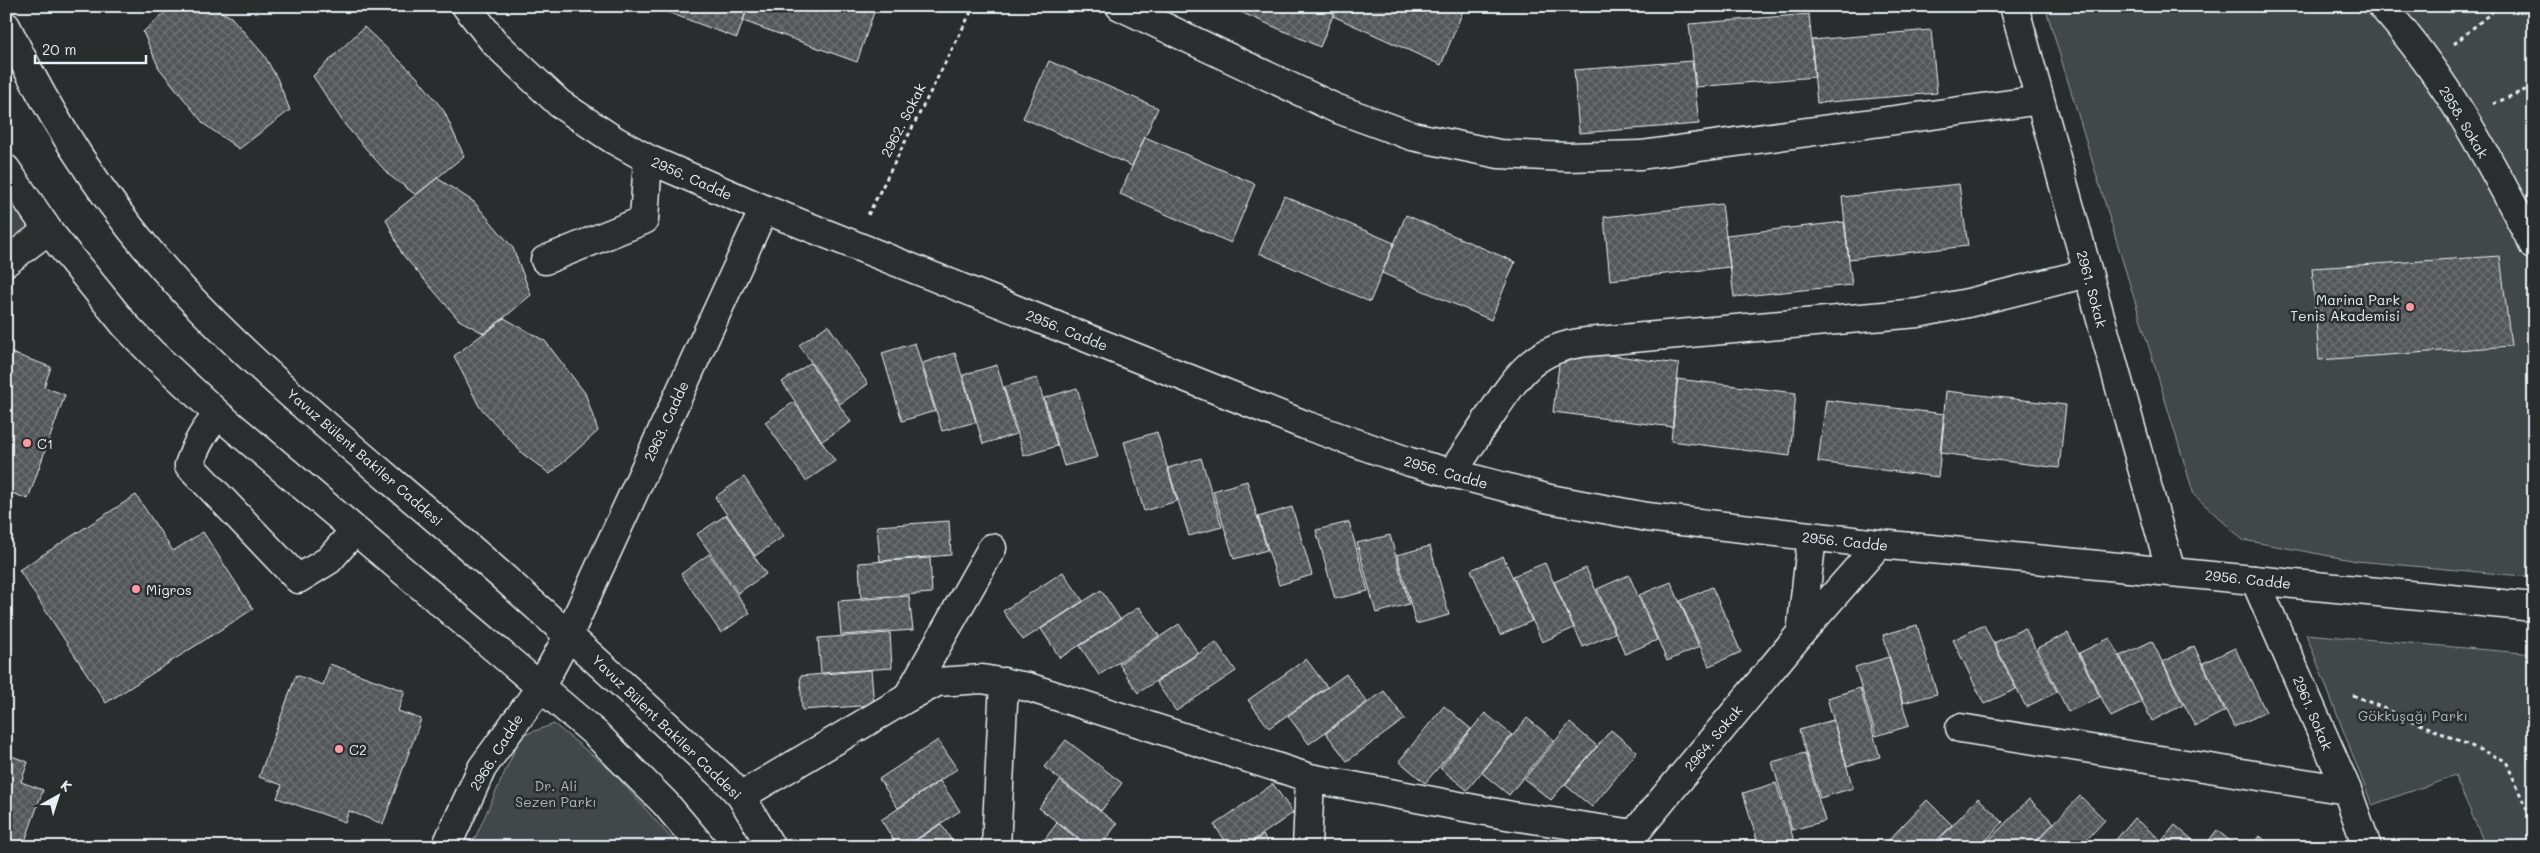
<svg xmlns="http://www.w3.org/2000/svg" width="2540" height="853" font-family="Mali,sans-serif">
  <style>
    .park { fill: #424648; stroke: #959ca0 }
    .building { fill: url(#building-cross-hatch); stroke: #e8f1f8 }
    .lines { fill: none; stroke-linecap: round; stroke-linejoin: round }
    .minor-casing { stroke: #e8f1f8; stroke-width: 31 }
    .path { stroke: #e8f1f8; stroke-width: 3; stroke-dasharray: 4 4; stroke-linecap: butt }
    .minor { stroke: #2a2d2e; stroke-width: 28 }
    .poi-dot { fill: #ff9aa2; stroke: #2a2d2e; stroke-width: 2 }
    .labels { text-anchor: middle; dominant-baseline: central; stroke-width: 5; stroke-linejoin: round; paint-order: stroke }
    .street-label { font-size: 14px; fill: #e8f1f8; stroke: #2a2d2e }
    .poi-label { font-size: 14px; fill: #e8f1f8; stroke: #2a2d2e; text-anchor: start }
    .park-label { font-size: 14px; fill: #aeb5ba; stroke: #2a2d2e }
  </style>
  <defs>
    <pattern id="building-cross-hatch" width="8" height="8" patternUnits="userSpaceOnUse" patternTransform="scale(1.25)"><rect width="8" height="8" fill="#535759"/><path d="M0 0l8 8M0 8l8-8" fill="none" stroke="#6c7072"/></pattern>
  </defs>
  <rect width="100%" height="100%" fill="#2a2d2e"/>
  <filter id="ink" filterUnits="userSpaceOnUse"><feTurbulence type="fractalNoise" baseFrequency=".02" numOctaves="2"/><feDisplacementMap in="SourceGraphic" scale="10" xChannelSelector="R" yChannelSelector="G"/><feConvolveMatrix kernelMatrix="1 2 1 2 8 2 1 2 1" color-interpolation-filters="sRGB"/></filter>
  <g filter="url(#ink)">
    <path class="park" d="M2045,6h489v571l-177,-16 -114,-21 -49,-45z
      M6,169l42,61 -42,32z
      M2306,634l228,20v193h-48l-31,-71 -83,29z
      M554,724l59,48 59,67 4,8h-205l50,-111z"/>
    <path class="building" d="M172,6h39l20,11 33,38 13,23 13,32 -51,39 -35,-25 -45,-56 -16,-36z
      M651,6h97l-11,32z
      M748,6h128l-19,56 -114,-41z
      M1227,6h110l-17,41z
      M1337,6h128l-24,59 -108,-49z
      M1809,14l6,63 -119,10 -7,-63z
      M364,27l53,50 27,34 20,45 -48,39 -27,-20 -44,-50 -32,-49z
      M1931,30l6,63 -120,10 -6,-63z
      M1049,61l109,47 -26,58 -109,-48z
      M1692,61l7,63 -120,9 -5,-63z
      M1145,137l110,47 -24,59 -111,-49z
      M437,178l37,24 39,46 18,47 -46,39 -26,-14 -57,-66 -16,-35z
      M1959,184l9,62 -119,13 -7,-62z
      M1284,196l110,47 -24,59 -111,-49z
      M1722,204l8,63 -120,13 -6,-63z
      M1406,215l109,47 -24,58 -109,-47z
      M1844,222l8,63 -118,12 -8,-62z
      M2500,256l11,90 -192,14 -7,-92z
      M504,318l41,23 40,52 13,38 -48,43 -27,-20 -44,-48 -25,-50z
      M828,325l40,59 -28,20 -41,-59z
      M915,343l20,68 -33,10 -20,-68z
      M1561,349l118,15 -6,63 -120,-15z
      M6,351l45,16 -7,20 21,8 -37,104 -22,-8z
      M955,353l21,69 -34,9 -20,-68z
      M810,363l41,59 -29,19 -40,-59z
      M997,365l19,69 -33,10 -20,-69z
      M1037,378l20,68 -33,10 -20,-69z
      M1677,379l119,14 -6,63 -119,-15z
      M1077,388l21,69 -34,9 -20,-68z
      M1946,391l120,14 -7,63 -119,-15z
      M1826,400l119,14 -7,63 -120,-15z
      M794,402l41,59 -29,20 -41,-59z
      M1157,432l20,69 -33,10 -20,-69z
      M1201,458l21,69 -33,9 -21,-68z
      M744,477l40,59 -29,20 -40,-59z
      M1247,481l20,69 -33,9 -21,-68z
      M136,495l37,56 30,-19 50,77 -147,94 -87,-133z
      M1292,507l20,68 -33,10 -21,-68z
      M726,515l40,59 -28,19 -41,-59z
      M949,521l2,34 -71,6 -3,-35z
      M1349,522l19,69 -33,8 -19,-69z
      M1390,535l19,69 -33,9 -19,-70z
      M1430,546l19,69 -33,9 -19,-69z
      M709,554l41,59 -29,20 -40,-59z
      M1503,556l29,65 -32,14 -29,-65z
      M930,558l2,35 -71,5 -2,-35z
      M1545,563l29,65 -32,14 -29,-66z
      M1586,568l29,65 -32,14 -29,-65z
      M1063,572l20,29 -60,39 -20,-29z
      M1629,575l28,65 -32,14 -28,-65z
      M1671,582l28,65 -32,14 -28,-66z
      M1712,587l29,65 -32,14 -29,-65z
      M1101,590l19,29 -60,39 -19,-29z
      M909,596l4,34 -72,5 -3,-34z
      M1139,607l20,29 -60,39 -19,-29z
      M1179,624l19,29 -60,40 -19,-29z
      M1917,625l20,69 -34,9 -20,-68z
      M1984,625l32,64 -32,15 -31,-64z
      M2025,628l32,64 -31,15 -32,-64z
      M890,633l2,35 -71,5 -3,-35z
      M2068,633l32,64 -32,15 -31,-64z
      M2110,638l32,64 -31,15 -32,-64z
      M2152,641l31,64 -31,16 -32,-65z
      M1216,642l20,29 -60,40 -20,-29z
      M2194,646l31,65 -30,15 -32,-64z
      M2235,648l31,64 -32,15 -31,-64z
      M1889,657l20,69 -33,10 -21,-69z
      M1306,659l21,28 -58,41 -21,-28z
      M330,664l75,27 -7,20 23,8 -38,105 -34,-13 -4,11 -68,-24 5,-13 -23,-8 37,-102 27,10z
      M871,670l3,35 -72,5 -2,-34z
      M1346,674l21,28 -58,42 -21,-28z
      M1860,688l20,69 -33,9 -20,-68z
      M1384,691l21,28 -58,42 -21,-28z
      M1444,706l27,23 -46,54 -26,-22z
      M1485,713l27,22 -45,55 -27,-22z
      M1527,718l27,22 -45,55 -27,-22z
      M1833,720l20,68 -33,10 -21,-68z
      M1570,723l27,23 -46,54 -27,-21z
      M1611,730l26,22 -45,55 -27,-22z
      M938,740l19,29 -59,39 -19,-29z
      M1066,740l56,43 -21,28 -57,-44z
      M1805,753l20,68 -33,9 -20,-68z
      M6,754l22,8 -7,20 22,8 -20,57h-17z
      M940,781l20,30 -56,36h-6l-17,-27z
      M1060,781l57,43 -17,23h-10l-51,-39z
      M1776,783l20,64h-37l-16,-54z
      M1273,784l20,29 -49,34h-14l-16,-22z
      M2080,796l25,24 -25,27h-49z
      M1978,798l25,24 -23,25h-48z
      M2029,799l25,24 -23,24h-49z
      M1927,800l25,25 -21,22h-49z
      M2134,818l27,22 -6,7h-45z
      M1057,823l31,24h-49z
      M941,824l15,23h-50z
      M2175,825l26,22h-44z
      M2217,830l20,17h-33z
      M1263,835l8,12h-25z
      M2260,836l12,11h-21z
      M1393,839l3,8h-19z"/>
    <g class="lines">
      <defs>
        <path id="minor" d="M466,6l28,36 66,62 54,36 34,19 116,50 541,216 105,37 140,37 97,18 232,27 655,63
          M1120,6l215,102 77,28 87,18 68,3 74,-2 399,-55
          M2014,6l157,566
          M2382,6c63,70 109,156 152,240
          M6,26c45,94 105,186 176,263 84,90 181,167 274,247 93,80 182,162 271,245l14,15 30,51
          M6,169l42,61 77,95 26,27 68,63 377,319 69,69 37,44
          M545,260l99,-40 4,-61
          M6,262l42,-32
          M219,415c-15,14 -23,30 -30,50l109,114 31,-19 26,-30
          M1451,474c14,-20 27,-41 41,-61 27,-40 44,-66 95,-71l331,-29 50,-10 120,-30
          M2255,580l92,210 20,57
          M1801,633l11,-96
          M907,698l85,-150
          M1960,728l387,62
          M741,796l166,-98 30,-16 45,-3 46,8 282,91 202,38 122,18
          M446,847l36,-79 58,-80 29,-54 195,-425
          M996,847l8,-165
          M1307,847l3,-69
          M1634,847v-13l167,-201 78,-89"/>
      </defs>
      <use href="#minor" class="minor-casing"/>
      <path class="path" d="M2454,44l45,-38
        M2493,104l41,-18
        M868,215l106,-209
        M2353,695l153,66 28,66"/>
      <use href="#minor" class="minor"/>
    </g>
  </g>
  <g class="poi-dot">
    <circle cx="2410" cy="307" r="5"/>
    <circle cx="27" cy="443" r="5"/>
    <circle cx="136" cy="589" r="5"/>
    <circle cx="339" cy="749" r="5"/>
  </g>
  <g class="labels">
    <g class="street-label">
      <text transform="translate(903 120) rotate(-63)">2962. Sokak</text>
      <text transform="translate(2464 122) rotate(59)">2958. Sokak</text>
      <text transform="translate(692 178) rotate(24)">2956. Cadde</text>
      <text transform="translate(2092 289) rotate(75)">2961. Sokak</text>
      <text transform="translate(1067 330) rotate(22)">2956. Cadde</text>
      <text transform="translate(666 421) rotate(-65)">2963. Cadde</text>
      <text transform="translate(365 457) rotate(41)">Yavuz Bülent Bakiler Caddesi</text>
      <text transform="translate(1446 472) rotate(16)">2956. Cadde</text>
      <text transform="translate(1845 541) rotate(6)">2956. Cadde</text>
      <text transform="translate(2248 579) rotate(6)">2956. Cadde</text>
      <text transform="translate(2313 713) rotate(67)">2961. Sokak</text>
      <text transform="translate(667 727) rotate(44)">Yavuz Bülent Bakiler Caddesi</text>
      <text transform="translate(1713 738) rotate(-50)">2964. Sokak</text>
      <text transform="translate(496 752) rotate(-58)">2966. Cadde</text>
    </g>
    <g class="poi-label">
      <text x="2400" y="299" text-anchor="end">Marina Park<tspan x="2400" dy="16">Tenis Akademisi</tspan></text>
      <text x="37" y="443">C1</text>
      <text x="146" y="589">Migros</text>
      <text x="349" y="749">C2</text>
    </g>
    <g class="park-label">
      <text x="2413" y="715">Gökkuşağı Parkı</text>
      <text x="556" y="785">Dr. Ali<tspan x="556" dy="16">Sezen Parkı</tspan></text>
    </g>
  </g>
  <rect width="2540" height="853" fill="none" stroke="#2a2d2e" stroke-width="25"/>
  <rect x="12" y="12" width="2515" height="828" fill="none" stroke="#e8f1f8" stroke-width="2" filter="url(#ink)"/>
  <g transform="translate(58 796) rotate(39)" stroke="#2a2d2e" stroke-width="4" paint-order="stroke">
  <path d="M0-4L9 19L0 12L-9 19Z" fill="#e8f1f8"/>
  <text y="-8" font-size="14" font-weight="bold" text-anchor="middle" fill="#e8f1f8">K</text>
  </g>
  <path d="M35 55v8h111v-8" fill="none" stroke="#e8f1f8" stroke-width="2.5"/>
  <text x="42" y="55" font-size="15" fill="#e8f1f8" stroke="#2a2d2e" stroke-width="4" paint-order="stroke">20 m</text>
</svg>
